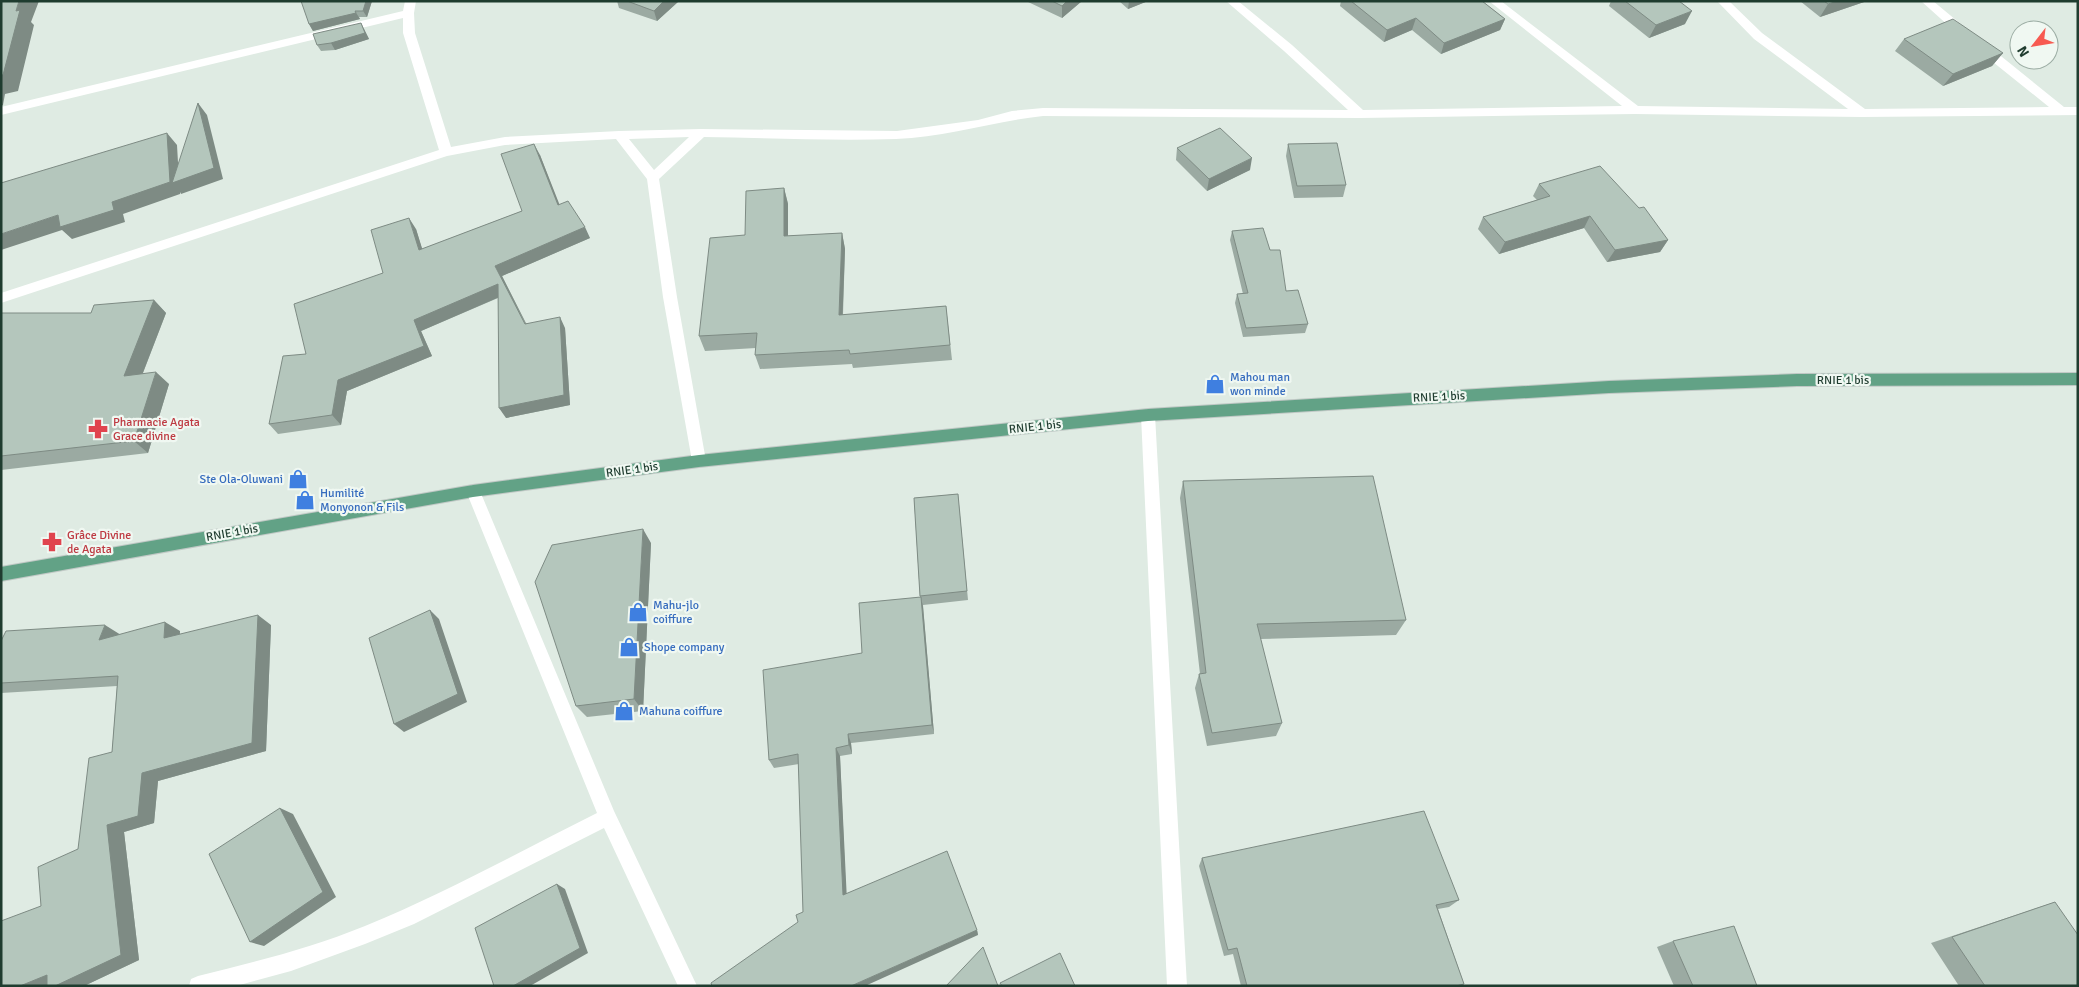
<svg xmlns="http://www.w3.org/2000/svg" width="2079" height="987" font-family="Signika,sans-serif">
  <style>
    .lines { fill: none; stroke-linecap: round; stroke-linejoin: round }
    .major-casing { stroke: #c0c8c5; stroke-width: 2 }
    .minor { fill: #fff; fill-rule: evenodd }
    .major { fill: #62a286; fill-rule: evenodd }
    .wall { fill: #9baaa2 }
    .shaded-wall { fill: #7e8b84 }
    .building { fill: #b4c6bc; stroke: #7e8b84 }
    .labels { text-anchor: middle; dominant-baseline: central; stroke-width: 4.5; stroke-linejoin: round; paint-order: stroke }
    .shop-label { font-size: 12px; fill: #366cbe; stroke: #f0f8f2; text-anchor: start }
    .street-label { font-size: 12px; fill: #1f3c2f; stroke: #f0f8f2 }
    .health-label { font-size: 12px; fill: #be3a42; stroke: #f0f8f2; text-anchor: start }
  </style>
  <rect width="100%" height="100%" fill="#dfebe3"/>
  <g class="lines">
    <defs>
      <path id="major" d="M2078,373v12l-281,1 -188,7 -461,28 -449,46 -226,30 -472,84v-14l472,-82 226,-30 449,-46 461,-28 188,-7z"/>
    </defs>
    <use href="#major" class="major-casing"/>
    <path class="minor" d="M405,1h11l-2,12 1,20 36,114 54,-10 114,-6 82,-2 196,2 81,-11 34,-9 31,-3 305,2 -64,-59 -58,-50h12l54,44 71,65 259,-4 -133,-105h12l137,105 210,3 -94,-70 -37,-38h12l33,32 103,76 184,-2 -71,-57 -2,-3 2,-3h8l78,63h14v8l-216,2 -227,-3 -275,4 -317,-2c-49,5 -97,21 -147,23 -64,2 -128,-1 -192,-2l-45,42 18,118 29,164 -2,4 -5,2 -5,-2 -2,-4 -29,-164 -16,-118 -31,-40 -111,6 -58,11 -446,147v-10l438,-143 -36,-117v-15l-402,97v-8l402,-96zM689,137l-35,33 -25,-31z
      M1921,1h12l35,29 2,3 -2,3h-8z
      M1148,409l5,2 2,4 32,571h-20l-26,-571 2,-4z
      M473,485l5,2 2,4 134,320 83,175h-19l-74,-158 -190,96 -49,20 -74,27 -55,15h-47l2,-7 7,-3c57,-14 113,-28 167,-50 80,-33 156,-75 232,-113l-131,-322 2,-4z"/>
    <use href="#major" class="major"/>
  </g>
  <path class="wall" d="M372,1l-5,16h-8l1,2 -47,12 -4,-7z
    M617,1h62l-22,20 -38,-13z
    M1026,1h56l-20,17z
    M1119,1h29l-20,8z
    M1341,1h141l23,18 -5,11 -59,24 -29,-24 -28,12 -44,-36z
    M1611,1h68l6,23 -36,14 -40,-32z
    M1800,1h67l-47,16z
    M364,29l5,10 -34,11 -14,1 -4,-6z
    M1904,39l99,14 -11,13 -49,20 -48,-35z
    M1288,144l58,41 -3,12 -49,1 -8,-42z
    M1177,148l73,22 -43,21 -31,-31z
    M540,155l19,50 31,33 -88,38 24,47 39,5 5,77 -64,13 -8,-120 -77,33 11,25 -85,35 -6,34 -63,9 -9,-10 37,-70 77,-81 33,-44 6,20 100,-38z
    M1539,184l129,56 -8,12 -53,10 -23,-34 -85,26 -21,-25 5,-12 54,-17 -4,-4z
    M784,188l4,16v32l54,-3 3,16 -2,66 103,-9 6,54 -99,8 -1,-4 -92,5 -5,-14 1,-7 -51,3 -6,-15 46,-101z
    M1232,231l38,19 16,41 22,33 -3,9 -62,4 -8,-34 2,-9h6l-13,-54z
    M154,300l12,13 -23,60 26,11 -21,69 -147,17v-157h90z
    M1183,481l223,139 -10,15 -136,4 22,84 -6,13 -69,10 -12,-58 4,-14h1l-20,-176z
    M958,494l10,106 -45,5 11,129 -83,9 1,11 -12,2 6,138 131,36 1,5 -180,-13 5,-10 -4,-148 -25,4 -5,-8 93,-107 58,-56 -6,-99z
    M651,543l-8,168 -56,6 -11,-11z
    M271,625l-5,126 -108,30 -4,42 -30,9 15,128 -55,26h-83l40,-80 37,-57 34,-97 5,-66 -116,7v-52l119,-7 60,-3v3z
    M1202,858l257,42 -10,7 -11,2 26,75 -3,2h-220l-8,-32 -9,2 -25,-90z
    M2055,902l23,84h-119l-28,-43z
    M1673,941l84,45h-83l-17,-39z"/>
  <path class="shaded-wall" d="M19,1h20l-8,21 3,3 -16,66 -13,3 -2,11 -2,1v-31l15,-64z
    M366,1h6l-5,16 -4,-6z
    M664,1h15l-22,20 -3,-10z
    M1067,1h15l-20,17v-12z
    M1129,1h19l-20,8z
    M1838,1h29l-47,16 8,-13z
    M355,11l5,8 -47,12 -4,-7z
    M1692,11l-7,13 -36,14 7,-13z
    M1416,18l-4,12 -28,12 3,-12z
    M1505,19l-5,11 -59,24 3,-11z
    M361,23l8,16 -34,11 -4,-7z
    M2003,53l-11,13 -49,20 10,-12z
    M198,103l9,12 16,64 -42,15 -1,-2v2l-57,20 2,8 -53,17 -10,-9 -61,20v-16l57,-19 54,-13 55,-69 10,12 2,35z
    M534,144l6,11 24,61 -6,-11z
    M1252,158l-2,12 -43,21 2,-12z
    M784,188l4,16v48l-4,-16z
    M1590,216l-6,12 -85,26 6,-12z
    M409,218l7,11 10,32 -7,-11z
    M585,227l5,11 -88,38 29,58 -36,-68z
    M842,233l3,16 -3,81 -3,-15z
    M1668,240l-8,12 -53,10 8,-12z
    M498,284l6,11 -83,36 11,25 -85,35 -6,34 -9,-10 6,-35 76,-60z
    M154,300l12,13 -29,75 -13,-12z
    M560,317l5,11 5,77 -64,13 -7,-10z
    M156,372l13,12 -21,69 -14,-12z
    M643,529l8,14 -8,168 -9,-12z
    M921,597l2,10 11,127 -2,-9z
    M430,610l9,9 28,83 -63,30 -10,-8z
    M258,615l13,10 -5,126 -108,30 -4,42 -30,9 15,128 -55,26h-29l52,-161 35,-52z
    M165,622l15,9 -1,17 -15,-10z
    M105,625l16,10 -22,5z
    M848,734l3,9 1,11 -3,-9z
    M836,748l4,8 7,145 -4,-6z
    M280,808l13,6 43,83 -72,49 -14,-4z
    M557,884l8,5 23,64 -58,33h-17z
    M977,930l1,5 -113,51h-14z
    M47,975l4,11h-31z"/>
  <path class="building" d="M1,1h18l-3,10 4,-1 -17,65h-2z
    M301,1h65l-3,10h-8l1,2 -47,11z
    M627,1h37l-10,10z
    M1052,1h15l-5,5z
    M1351,1h131l23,18 -61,24 -28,-25 -29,12z
    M1625,1h54l13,10 -36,14z
    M1824,1h14l-10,3z
    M1953,19l50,34 -50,21 -49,-35z
    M361,23l4,10 -34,10 -14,2 -4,-11z
    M198,103l16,65 -42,15z
    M1220,128l32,30 -43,21 -32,-31z
    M167,133l3,49 -58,20 2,8 -54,17 -2,-12 -57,19v-51z
    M1337,143l9,42 -49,1 -9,-42z
    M534,144l24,61 10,-4 17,26 -90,39 30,58 35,-7 4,78 -65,13 -1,-124 -84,36 10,26 -86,34 -6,35 -63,9 14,-68 23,-2 -12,-50 89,-31 -12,-43 38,-12 10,32 103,-39 -21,-57z
    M1600,166l39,42 5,-1 24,33 -53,10 -25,-34 -85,26 -22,-25 67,-21 -11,-12z
    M784,188v48l58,-3 -3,82 107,-9 4,39 -100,9 -1,-4 -94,5 2,-22 -58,3 11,-98 35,-3 1,-44z
    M1263,228l7,22h10l6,41 12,-1 10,34 -62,4 -9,-34 11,-1 -16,-62z
    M154,300l-30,76 32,-4 -22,69 -133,15v-143h90l3,-8z
    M1373,476l33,144 -149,4 25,99 -70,10 -13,-59 7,-1 -23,-192z
    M958,494l9,97 -47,5 -6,-98z
    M643,529l-9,170 -58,7 -41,-124 17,-37z
    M921,597l11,128 -84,9 1,11 -13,3 7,147 104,-44 30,79 -126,56h-139l-1,-3 87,-61 -2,-7 7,-3 -5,-158 -29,6 -6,-90 99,-17 -3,-50z
    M430,610l28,84 -64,30 -25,-86z
    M258,615l-6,128 -110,30 -4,43 -31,9 14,130 -66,31h-8v-11l-27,11h-19v-65l40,-15 -3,-39 40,-18 11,-91 23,-6 6,-76 -117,7v-42l5,-10 99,-6 -6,15 66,-18 -1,16z
    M280,808l43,84 -73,50 -41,-88z
    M1424,811l35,89 -23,5 28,79 -8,2h-209l-10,-38 -9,2 -26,-92z
    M557,884l23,64 -67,38h-19l-19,-58z
    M2055,902l23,33v51h-93l-33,-49z
    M1734,926l23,60h-64l-20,-45z
    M983,947l15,39h-52z
    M1060,953l15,33h-73l-2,-3z"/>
  <defs>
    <symbol id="shop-bare" viewBox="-9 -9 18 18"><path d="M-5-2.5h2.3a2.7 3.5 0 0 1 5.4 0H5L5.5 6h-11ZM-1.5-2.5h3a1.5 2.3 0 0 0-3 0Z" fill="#3f7fe0" stroke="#f0f8f2" stroke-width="2.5" paint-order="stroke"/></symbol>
    <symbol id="pharmacy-bare" viewBox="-9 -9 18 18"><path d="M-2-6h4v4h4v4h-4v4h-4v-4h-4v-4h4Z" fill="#e0444e" stroke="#f0f8f2" stroke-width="2.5" paint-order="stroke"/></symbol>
  </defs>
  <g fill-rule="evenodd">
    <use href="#shop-bare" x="1201" y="370" width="28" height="28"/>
    <use href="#pharmacy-bare" x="84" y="415" width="28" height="28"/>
    <use href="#shop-bare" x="284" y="465" width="28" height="28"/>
    <use href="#shop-bare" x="291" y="486" width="28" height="28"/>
    <use href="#pharmacy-bare" x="38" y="528" width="28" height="28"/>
    <use href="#shop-bare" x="624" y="598" width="28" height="28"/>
    <use href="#shop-bare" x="615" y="633" width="28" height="28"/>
    <use href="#shop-bare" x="610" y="697" width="28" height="28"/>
  </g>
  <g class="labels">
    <g class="shop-label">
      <text x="1230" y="377">Mahou man<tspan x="1230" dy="14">won minde</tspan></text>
      <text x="283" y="479" text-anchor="end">Ste Ola-Oluwani</text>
      <text x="320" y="493">Humilité<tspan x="320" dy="14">Monyonon &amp; Fils</tspan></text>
      <text x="653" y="605">Mahu-jlo<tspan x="653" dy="14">coiffure</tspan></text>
      <text x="644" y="647">Shope company</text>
      <text x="639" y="711">Mahuna coiffure</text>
    </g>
    <g class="street-label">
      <text x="1843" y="380">RNIE 1 bis</text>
      <text transform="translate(1439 397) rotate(-3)">RNIE 1 bis</text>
      <text transform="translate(1035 427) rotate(-6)">RNIE 1 bis</text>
      <text transform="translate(632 470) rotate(-8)">RNIE 1 bis</text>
      <text transform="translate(232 533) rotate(-10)">RNIE 1 bis</text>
    </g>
    <g class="health-label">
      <text x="113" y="422">Pharmacie Agata<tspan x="113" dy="14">Grace divine</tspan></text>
      <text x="67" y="535">Grâce Divine<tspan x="67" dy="14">de Agata</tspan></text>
    </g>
  </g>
  <rect width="2079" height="987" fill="none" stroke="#1f3c2f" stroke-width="5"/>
  <g transform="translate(2034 45) rotate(239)"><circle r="24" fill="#f0f8f2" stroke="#9cada4"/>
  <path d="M0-4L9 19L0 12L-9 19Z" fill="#f75a51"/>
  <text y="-8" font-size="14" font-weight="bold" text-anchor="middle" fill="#1f3c2f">N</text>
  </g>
</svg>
